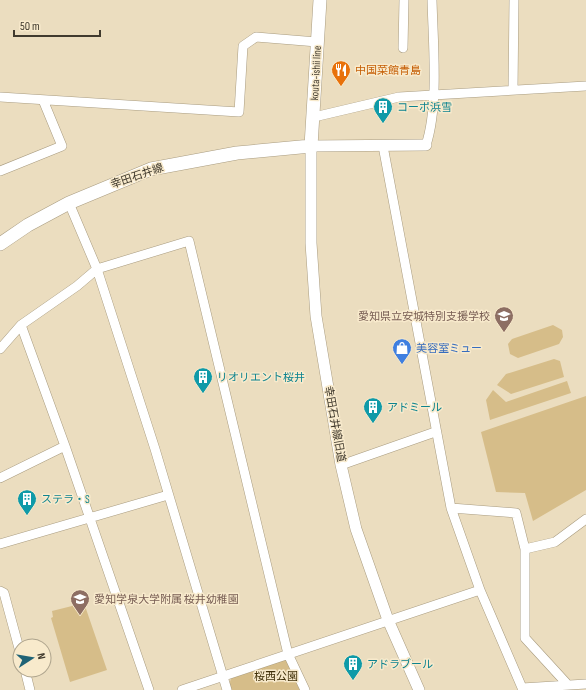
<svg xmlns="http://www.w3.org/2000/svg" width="586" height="690" font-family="'Sofia Sans Condensed','Noto Sans JP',sans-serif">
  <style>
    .green { fill: #d6bd89 }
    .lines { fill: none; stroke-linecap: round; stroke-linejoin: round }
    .minor-casing { stroke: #a99c80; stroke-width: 10 }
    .tertiary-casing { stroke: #a99c80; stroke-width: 12 }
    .secondary-casing { stroke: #a99c80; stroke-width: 14 }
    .minor { stroke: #fff; stroke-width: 9 }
    .tertiary { stroke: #fff; stroke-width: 11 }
    .secondary { stroke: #fff; stroke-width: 13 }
    .labels { text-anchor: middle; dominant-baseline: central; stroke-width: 3; stroke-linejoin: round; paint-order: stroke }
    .food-label { font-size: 11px; fill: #c56008; stroke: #f8eacc; text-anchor: start }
    .street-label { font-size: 11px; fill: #403a2e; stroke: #f8eacc }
    .culture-label { font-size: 11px; fill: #0d838f; stroke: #f8eacc; text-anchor: start }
    .education-label { font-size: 11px; fill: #785e54; stroke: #f8eacc; text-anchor: end }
    .shop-label { font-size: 11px; fill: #366cbe; stroke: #f8eacc; text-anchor: start }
    .park-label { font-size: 11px; fill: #403009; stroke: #f8eacc }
  </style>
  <rect width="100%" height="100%" fill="#ebddbf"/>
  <path class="green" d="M553,325l9,5 1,7 -4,7 -41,14 -8,-4 -2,-10 4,-5z
    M554,359l6,2 4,16 -53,17 -14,-9 9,-11z
    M567,381l4,12 -81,27 -4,-20 7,-10 13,12z
    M586,396v94l-53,31 -8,-28 -29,-1 -15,-60z
    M84,603l23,67 -37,12 -19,-64 2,-1 -1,-6z
    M285,657l15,33h-70l-1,-4 2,-8z"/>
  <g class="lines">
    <defs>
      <path id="minor" d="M403,48l1,-48
        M513,90l1,-90
        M0,97l239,15 4,-66 13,-9 61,5
        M314,117l85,-20 187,-11
        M426,145c13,-39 7,-103 6,-145
        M383,146l68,362 65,5 9,36v89l43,47
        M0,171l62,-25 -19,-46
        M69,203l28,66 58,180 72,241
        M21,325l44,121
        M0,349l21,-24 56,-39 20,-17 92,-28 99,413 17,36
        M341,465l94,-33
        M0,478l65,-32 84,244
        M0,544l168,-49
        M525,549l30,-7 31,-23
        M480,590l43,100
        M0,591l4,2 16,59
        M25,670l5,20
        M522,688l64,-4
        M182,690l298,-100 -29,-82"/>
      <path id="tertiary" d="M419,690l-31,-70 -32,-91 -15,-64 -25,-149 -5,-73v-97l115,-1"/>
      <path id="secondary" d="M0,244l28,-19 41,-22 82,-34 86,-16 74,-7 9,-146"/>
    </defs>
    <use href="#minor" class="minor-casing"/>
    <use href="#tertiary" class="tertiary-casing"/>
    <use href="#secondary" class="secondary-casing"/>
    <use href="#minor" class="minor"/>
    <use href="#tertiary" class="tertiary"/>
    <use href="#secondary" class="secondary"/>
  </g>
  <defs>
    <symbol id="restaurant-pin" viewBox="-11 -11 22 30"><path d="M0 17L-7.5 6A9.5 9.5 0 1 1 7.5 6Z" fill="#e8710a" stroke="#f8eacc"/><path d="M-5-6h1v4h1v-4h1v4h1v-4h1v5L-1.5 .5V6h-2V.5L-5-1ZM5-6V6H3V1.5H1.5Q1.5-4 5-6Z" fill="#fff"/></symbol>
    <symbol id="building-pin" viewBox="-11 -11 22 30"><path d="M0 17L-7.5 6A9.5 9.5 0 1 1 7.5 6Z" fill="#0f9aa8" stroke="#f8eacc"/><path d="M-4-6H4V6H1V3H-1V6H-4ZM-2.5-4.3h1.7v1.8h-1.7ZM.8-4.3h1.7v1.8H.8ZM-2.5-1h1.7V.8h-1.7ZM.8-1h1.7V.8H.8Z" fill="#fff"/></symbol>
    <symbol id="school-pin" viewBox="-11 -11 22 30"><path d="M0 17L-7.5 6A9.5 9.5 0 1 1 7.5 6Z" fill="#8d6e63" stroke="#f8eacc"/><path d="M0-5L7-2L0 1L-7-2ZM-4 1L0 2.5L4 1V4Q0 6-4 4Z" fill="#fff"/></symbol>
    <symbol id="shop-pin" viewBox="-11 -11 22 30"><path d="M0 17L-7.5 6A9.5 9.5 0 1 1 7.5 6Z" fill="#3f7fe0" stroke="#f8eacc"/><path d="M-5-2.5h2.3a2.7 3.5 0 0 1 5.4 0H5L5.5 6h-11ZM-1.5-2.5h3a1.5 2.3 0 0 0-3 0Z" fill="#fff"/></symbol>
  </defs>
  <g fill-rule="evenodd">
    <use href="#restaurant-pin" x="330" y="59" width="22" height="30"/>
    <use href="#building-pin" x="372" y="96" width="22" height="30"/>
    <use href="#school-pin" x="493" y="305" width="22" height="30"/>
    <use href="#shop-pin" x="391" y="337" width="22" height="30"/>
    <use href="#building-pin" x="192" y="366" width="22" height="30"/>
    <use href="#building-pin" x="362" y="396" width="22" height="30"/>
    <use href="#building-pin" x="16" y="488" width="22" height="30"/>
    <use href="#school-pin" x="69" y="588" width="22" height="30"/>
    <use href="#building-pin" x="342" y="653" width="22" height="30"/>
  </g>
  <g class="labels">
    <g class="food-label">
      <text x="355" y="70">中国菜館青島</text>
    </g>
    <g class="street-label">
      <text transform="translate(316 73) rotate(-87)">kouta-ishii line</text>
      <text transform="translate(137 176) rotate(-19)">幸田石井線</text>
      <text transform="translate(335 424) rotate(80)">幸田石井線旧道</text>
    </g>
    <g class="culture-label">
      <text x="397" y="107">コーポ浜雪</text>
      <text x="217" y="377">リオリエント桜井</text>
      <text x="387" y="407">アドミール</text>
      <text x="41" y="499">ステラ・S</text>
      <text x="367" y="664">アドラブール</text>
    </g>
    <g class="education-label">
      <text x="490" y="316">愛知県立安城特別支援学校</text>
      <text x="94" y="599" text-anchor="start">愛知学泉大学附属 桜井幼稚園</text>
    </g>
    <g class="shop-label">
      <text x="416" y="348">美容室ミュー</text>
    </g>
    <g class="park-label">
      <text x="276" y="676">桜西公園</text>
    </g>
  </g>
  <g transform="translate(32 658) rotate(78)"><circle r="19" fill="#f8eacc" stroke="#aea48d"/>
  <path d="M0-3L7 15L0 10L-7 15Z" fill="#206376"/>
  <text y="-6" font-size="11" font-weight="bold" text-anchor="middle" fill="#403a2e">N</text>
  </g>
  <path d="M14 30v6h86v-6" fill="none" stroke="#403a2e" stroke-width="2"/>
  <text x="20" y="30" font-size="12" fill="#403a2e" stroke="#f8eacc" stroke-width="3" paint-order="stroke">50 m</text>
</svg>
